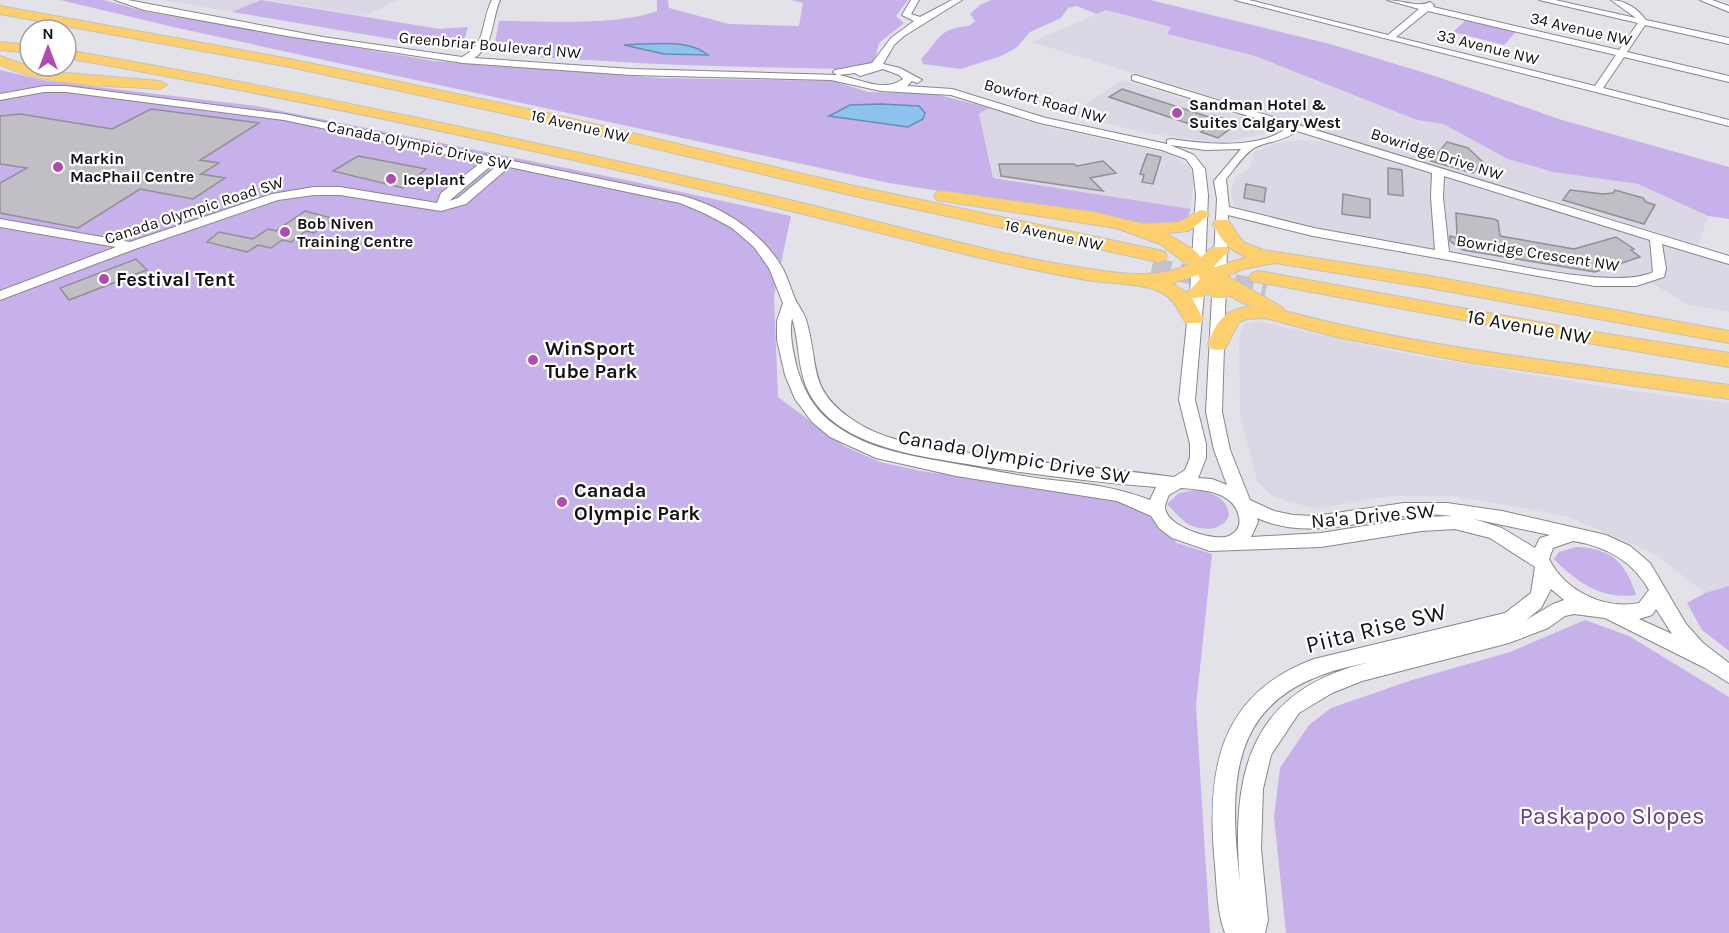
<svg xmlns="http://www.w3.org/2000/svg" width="1729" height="933" font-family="Karla,sans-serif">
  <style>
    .built { fill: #dcd7e5 }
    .green { fill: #c6b1ea }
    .water { fill: #8ec2f0; stroke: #698dae; stroke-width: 1.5 }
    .building { fill: #c1bfc5; stroke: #918f95; stroke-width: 1.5 }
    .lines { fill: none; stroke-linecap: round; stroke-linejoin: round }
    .highway-tunnel { stroke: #c5c3c9; stroke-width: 19; stroke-dasharray: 19 9; stroke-linecap: butt }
    .minor-casing { stroke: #88868c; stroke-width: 2 }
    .highway-casing { stroke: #c2c1c2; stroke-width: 2 }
    .minor { fill: #fff; fill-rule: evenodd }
    .highway { fill: #fed06d; fill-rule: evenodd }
    .poi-dot { fill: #b24baf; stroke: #fff; stroke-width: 2 }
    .labels { text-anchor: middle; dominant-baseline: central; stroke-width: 4.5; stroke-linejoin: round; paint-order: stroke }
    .far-street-label { font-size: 16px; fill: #131215; stroke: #fff }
    .far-poi-label { font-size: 16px; font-weight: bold; fill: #131215; stroke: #fff; text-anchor: start }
    .poi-label { font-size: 20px; font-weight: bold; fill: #131215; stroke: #fff; text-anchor: start }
    .street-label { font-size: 20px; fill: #131215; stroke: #fff }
    .near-street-label { font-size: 24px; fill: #131215; stroke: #fff }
    .near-park-label { font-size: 24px; fill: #62438a; stroke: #fff }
  </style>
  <rect width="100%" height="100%" fill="#e4e2e9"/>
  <path class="built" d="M161,0h100l-29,12z
    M270,0h128l-32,16z
    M1106,10l66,17 -4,7 87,22 162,64 26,4 65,35 45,13 85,12 70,32 -9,29 -668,-203z
    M1122,80l144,44 6,8 -49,11 -19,-2 -57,-8 -78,-18z
    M989,108l57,19 125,27 18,13 5,9 -3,33 -198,-32 -14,-63z
    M1299,140l27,2 112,30 291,88v52l-40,-7 -41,-24 -53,1 -151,-27 -179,-38 -31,-11 -3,-15 4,-14 15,-10 4,-15 23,-9z
    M1256,321l155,34 213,35 105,13v183l-24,7 -50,-39 -89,-38 -112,-20h-63l-76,13 -43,-13 -15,-15 -17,-66 -1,-78 5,-12z"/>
  <path class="green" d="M60,0h44l43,12 287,49 227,17 172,3 35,11 67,2 54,14 -10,6 14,64 198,31 -4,10 -8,5 -28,3 -66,-13 -196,-31 -707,-154z
    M261,0l179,29 28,-2 -6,20 -11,2 -219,-37z
    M657,0h11l1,8 60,16 70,2 4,-23 -12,-3h117l-12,16 8,7 -25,20 -4,16 -4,4 -33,6c-83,-2 -166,-3 -249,-9 -31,-2 -66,-1 -95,-13l5,-26c44,0 118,5 158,-10z
    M991,0h159l180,44 108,33 124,43 167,47v52l-21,-3 -70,-32 -85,-12 -45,-13 -65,-35 -26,-4 -162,-64 -88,-22 4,-7 -65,-17 -10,4 -19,-8 -9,2 -7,10 -31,14 -14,16 -15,8 -40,13 -38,-5 -2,-5c19,-20 18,-31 48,-33l6,-5 -5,-7 10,-9z
    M1466,20l50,12 -12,13 -51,-13z
    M0,70l48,11 208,25 370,74 165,36 -17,80 4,101 66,49 36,16 41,9 193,27 19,7 16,10 28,28 35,11 -16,152 14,227h-1210z
    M1196,490c15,2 32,8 33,25 -6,18 -31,16 -44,7 -6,-5 -12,-12 -18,-18l12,-11z
    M1576,547c36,1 50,16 60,48 -34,5 -60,-13 -82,-36l5,-7z
    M1729,586v65l-27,-21 -15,-27 18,-10z
    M1585,620l44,16 100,61v236h-443l-12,-116 6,-49 29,-43 22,-17 81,-28 98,-28z"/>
  <path class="water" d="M641,44c22,0 48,-4 67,11l-44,-1 -40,-9z
    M881,104l38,2 6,7 -2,6 -15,8 -79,-11 21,-11z"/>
  <path class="building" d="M1122,89l87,28 3,-2 26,8 -20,15 -17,-6 4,-3 -96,-32z
    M151,109l108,14 -59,37 19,3 -18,11 24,4 -32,21 -53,-10 -62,39 -78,-15v-30l27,-15 -27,-4v-48l20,-2 92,15z
    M1447,142l21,6 20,19h-10l-5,6 -42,-12z
    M1147,154l14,3 -8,27 -11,-2 2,-7 -4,-1z
    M358,156l68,13 -23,19 -70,-17z
    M1103,161l13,12 -26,5 13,13 -102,-15 -2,-12h75l3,2z
    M1388,168l14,2 1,26 -15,-2z
    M1246,184l20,4 -2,14 -20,-4z
    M1570,190l33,4 10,-1 2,-3 28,8 3,4 9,3 -11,19 -81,-24z
    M1343,194l27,5v19l-28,-4z
    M305,211l30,8 -21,14 -8,-2 -15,11 -9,-2 -11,8 -13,-3 -11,7 -40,-10 12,-10 34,7 15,-10 8,2z
    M1456,213l38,6 4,2 2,15 74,13 42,-12 18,12 -3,1 9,7 -45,15 -132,-22 -13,-9v-5l7,2z
    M136,259l11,11 -78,30 -9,-12z"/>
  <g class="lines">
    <path class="highway-tunnel" d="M1152,267l114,23"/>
    <defs>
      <path id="minor" d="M115,0h13l195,37 139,20c26,-14 18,-34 30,-57h8c-9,20 -5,45 -26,58l157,11 206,6 -4,-3 2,-2 37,-7 19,-25 23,-17 -12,-6 9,-15h8l-8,14 9,3 32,-17h10l-58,36 -10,9 -11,19 17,4 22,12 -5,3 -5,-2 -5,5 45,3 94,29 121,26v-4l4,-1c34,5 87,11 116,-11l-155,-48v-4l3,-1 594,181v8l-67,-20 4,25 -2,8 -28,9h-41l-282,-50 -85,-21 -6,197 8,38 20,50 24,11 19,4 22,1 89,-13h43l55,8 104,24 24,11 20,17 36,61 17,19 26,20v20l-24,-15 -100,-50 -31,-4 -9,2 -17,12 -39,15 -147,38 -30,12 -33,20 -28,42 -8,34 -2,60 7,71 -3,13h-40c-8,-21 -8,-45 -10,-68 -9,-92 2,-170 99,-206l191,-46 26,-20 4,-26 -45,-29 -35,-9 -34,2 -100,16 -111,4 -38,-13 -13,-10 -8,-12 -34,-15 -161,-25 -80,-18 -46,-21 -18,-15 -17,-23 -10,-24 -8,-35v-19l6,-18 -14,-35 -15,-21 -22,-19 -26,-14 -26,-11 -171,-36 -43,37 -25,7 -101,-16h-26l-36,5 -143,49 -135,51v-9l116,-44 -116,-20v-8l130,23 142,-48 42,-7h26l97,16 4,-10 41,-31 -198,-42 -218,-28h-22l-44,8v-6l44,-8h22l218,28 399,82c40,11 80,37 100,73 5,10 8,20 12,30 4,8 10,15 12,24 12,43 1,65 43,95 36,26 83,29 126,36 66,10 132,14 198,23l11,-7 5,-12v-14l-11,-44 11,-107 6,-98 -3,-26 -7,-10 -24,-9 -122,-27 -89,-28 -70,-4 -50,-11 -200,-5 -168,-12 -176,-27 -143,-26zM883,69l16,6 4,4c-19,14 -43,0 -64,-4l16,-2 5,3zM1297,131l135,42 -1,24 4,53 -121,-22 -85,-21 -3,-28c8,-9 19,-27 30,-32 14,-6 28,-6 41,-16zM1170,145l35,5 36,-1 -27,32 3,18 -11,213 8,38 13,35 -15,-6 -14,-1 8,-20v-14l-11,-44 9,-107 4,-98 -3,-26 -11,-14zM493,164l5,1 -40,33 -9,3zM1444,176l206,64 3,32c-37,19 -160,-12 -204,-20l-6,-55zM792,318c9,28 4,57 22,83 14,21 39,35 62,43 34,12 68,16 103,22 59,9 117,16 177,21l-6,13c-35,-14 -70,-17 -107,-21 -34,-5 -69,-12 -103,-18 -41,-7 -86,-16 -117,-46 -13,-13 -21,-30 -26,-47 -4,-16 -8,-34 -5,-50zM1181,488c22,2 53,3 58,29 2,9 -2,15 -10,19 -15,6 -62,-9 -64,-28 0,-4 2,-9 4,-13zM1429,514l24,2 -32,1 -100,16 -70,4 7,-15 -1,-4c54,25 115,-2 172,-4zM1474,519l76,16 -10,3 -5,10 -33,-20zM1573,541c32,5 60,20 76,49l-10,13c-35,7 -74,-12 -90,-44l4,-11zM1551,589l13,11 -11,4 -27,16 15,-12zM1656,609l16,25 -33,-15 13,-4zM1366,663c-117,29 -135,111 -126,219 -14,-117 -6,-194 126,-219z
        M1235,0h14l139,35 31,-26 -32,-9c13,0 32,8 43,2l4,3 -1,2 186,43 19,-27 -99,-23h16l81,18 -25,-18c14,0 27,9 35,20l83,18v6l-84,-19 -18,27 102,24v6l-105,-25 -21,31 126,32v6zM1428,11l188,44 -21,31 -199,-49z
        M1700,0h12l17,6v6z"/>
      <path id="highway" d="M0,6l290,53 253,53 307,73 308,65 7,2 2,4 -2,4 -7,2 -308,-67 -307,-73 -253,-55 -290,-53z
        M0,42l30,3v8l-30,-3z
        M66,50c239,41 475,94 711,147 109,25 216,59 326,74 28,4 59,6 85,-6l-28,-21 -44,-16 -173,-27 -6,-1 -3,-4 3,-4 6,-1 151,21 50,12 35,-2 21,-12 6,1 3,4 -20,16 -23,2 28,17 7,7 12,-10h14l2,4 -17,17 35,-11c-18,-6 -26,-17 -34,-33l3,-4h12l15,22 20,8 167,26 299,55v12l-299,-55 -155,-25 -32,6 -16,7 55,31 3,4c145,39 296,53 444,74v14l-257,-36 -136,-26 -71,-19 -18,1 -8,3 -14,27 -7,1 -7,-1 -3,-5c8,-22 17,-36 43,-37l-23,-12 -2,3h-14l-4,-6 -4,5 -12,1 11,21 -3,4h-14c-10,-15 -12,-26 -30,-33 -23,-8 -51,-6 -75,-11 -55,-10 -110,-23 -165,-37 -281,-71 -565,-134 -850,-184zM1198,275l2,4 -13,14 -15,-10z
        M0,56l43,15 117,10 7,4 -7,4c-53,-4 -111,-2 -160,-24z
        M1259,271l323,59 147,23v14l-147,-25 -330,-61 -3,-4 3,-4z"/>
    </defs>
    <use href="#minor" class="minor-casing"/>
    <use href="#highway" class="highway-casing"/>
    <use href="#minor" class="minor"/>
    <use href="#highway" class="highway"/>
  </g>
  <g class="poi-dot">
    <circle cx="1177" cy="113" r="6"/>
    <circle cx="58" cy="167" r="6"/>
    <circle cx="391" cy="179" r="6"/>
    <circle cx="285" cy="232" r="6"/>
    <circle cx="104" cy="279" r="6"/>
    <circle cx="533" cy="360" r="6"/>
    <circle cx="562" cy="502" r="6"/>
  </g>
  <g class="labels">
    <g class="far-street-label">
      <text transform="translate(1581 29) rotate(13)">34 Avenue NW</text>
      <text transform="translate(490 45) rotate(5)">Greenbriar Boulevard NW</text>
      <text transform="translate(1488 47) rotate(14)">33 Avenue NW</text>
      <text transform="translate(1045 101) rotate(16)">Bowfort Road NW</text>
      <text transform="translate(580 126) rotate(13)">16 Avenue NW</text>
      <text transform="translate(419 145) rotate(12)">Canada Olympic Drive SW</text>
      <text transform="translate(1437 154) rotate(18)">Bowridge Drive NW</text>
      <text transform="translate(194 210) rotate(-18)">Canada Olympic Road SW</text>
      <text transform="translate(1054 235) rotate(12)">16 Avenue NW</text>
      <text transform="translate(1538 253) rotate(9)">Bowridge Crescent NW</text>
    </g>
    <g class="far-poi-label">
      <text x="1189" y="104">Sandman Hotel &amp;<tspan x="1189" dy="18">Suites Calgary West</tspan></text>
      <text x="70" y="158">Markin<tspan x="70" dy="18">MacPhail Centre</tspan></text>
      <text x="403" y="179">Iceplant</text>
      <text x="297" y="223">Bob Niven<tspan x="297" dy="18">Training Centre</tspan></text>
    </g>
    <g class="poi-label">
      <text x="116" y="279">Festival Tent</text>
      <text x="545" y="348">WinSport<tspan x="545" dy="23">Tube Park</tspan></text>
      <text x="574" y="490">Canada<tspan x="574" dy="23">Olympic Park</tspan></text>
    </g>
    <g class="street-label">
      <text transform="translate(1529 327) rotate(10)">16 Avenue NW</text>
      <text transform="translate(1014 457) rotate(10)">Canada Olympic Drive SW</text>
      <text transform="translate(1373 516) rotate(-5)">Na'a Drive SW</text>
    </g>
    <g class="near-street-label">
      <text transform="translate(1376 628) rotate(-14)">Piita Rise SW</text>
    </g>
    <g class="near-park-label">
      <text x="1612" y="816">Paskapoo Slopes</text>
    </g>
  </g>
  <g transform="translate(48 48)"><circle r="28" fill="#ffffff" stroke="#a1a0a1" stroke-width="1.5"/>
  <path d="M0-4.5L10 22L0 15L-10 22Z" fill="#b24baf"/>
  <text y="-9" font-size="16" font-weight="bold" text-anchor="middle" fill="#131215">N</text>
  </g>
</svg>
